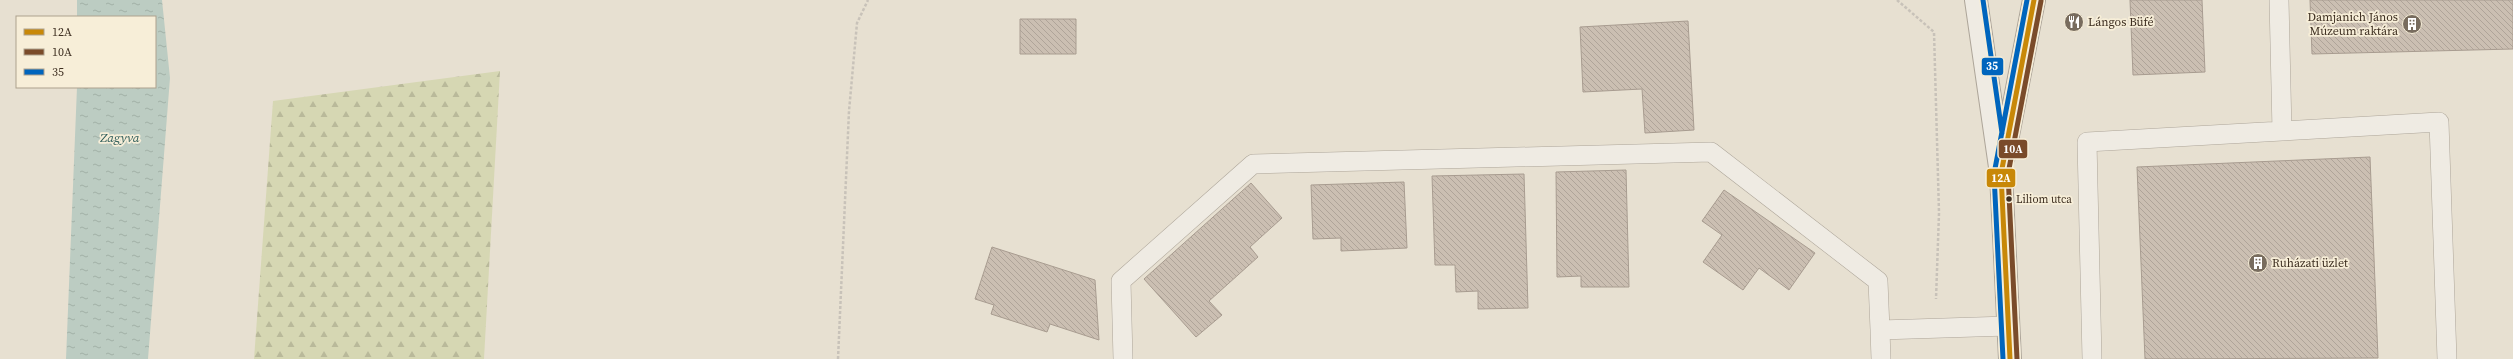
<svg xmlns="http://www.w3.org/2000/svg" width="2513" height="359" font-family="'Source Serif 4',serif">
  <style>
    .forest { fill: url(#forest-firs) }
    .water { fill: url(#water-ripples) }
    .building { fill: url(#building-back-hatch); stroke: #a89c90 }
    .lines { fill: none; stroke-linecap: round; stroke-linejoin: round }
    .service-casing { stroke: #ada599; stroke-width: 20 }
    .tertiary-casing { stroke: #ada599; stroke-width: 24 }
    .path { stroke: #c8c2b9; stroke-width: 2.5; stroke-dasharray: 3 2; stroke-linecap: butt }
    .service { stroke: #efebe3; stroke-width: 19 }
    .tertiary { stroke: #efebe3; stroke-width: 22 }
    .bus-1-casing { stroke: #f7eed8; stroke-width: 8 }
    .bus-2-casing { stroke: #f7eed8; stroke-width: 8 }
    .bus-3-casing { stroke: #f7eed8; stroke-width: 8 }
    .bus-1 { stroke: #c88808; stroke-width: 5 }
    .bus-2 { stroke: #7a4b2a; stroke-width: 5 }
    .bus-3 { stroke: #0065bd; stroke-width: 5 }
    .bus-dot { fill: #3d2e20; stroke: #f7eed8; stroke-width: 1.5 }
    .labels { text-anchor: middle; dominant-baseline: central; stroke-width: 3.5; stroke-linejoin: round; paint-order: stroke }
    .bus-label { font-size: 11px; fill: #3d2e20; stroke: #f7eed8; text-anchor: start }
    .poi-label { font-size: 12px; fill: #3d2e20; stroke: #f7eed8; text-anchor: start }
    .water-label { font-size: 13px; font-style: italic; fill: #2f5d5a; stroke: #f7eed8 }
    .line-badge { stroke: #f7eed8; stroke-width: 1.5 }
    .badge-label { font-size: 11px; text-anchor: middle; font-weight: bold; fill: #fff }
  </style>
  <defs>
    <pattern id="forest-firs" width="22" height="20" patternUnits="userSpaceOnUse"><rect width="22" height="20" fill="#d6d7b3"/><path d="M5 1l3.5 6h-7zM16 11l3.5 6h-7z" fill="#b9b99a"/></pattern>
    <pattern id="water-ripples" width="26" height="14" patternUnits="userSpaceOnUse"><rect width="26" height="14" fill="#bcccc2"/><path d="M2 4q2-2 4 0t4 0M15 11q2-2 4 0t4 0" fill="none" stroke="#a2b0a6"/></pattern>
    <pattern id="building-back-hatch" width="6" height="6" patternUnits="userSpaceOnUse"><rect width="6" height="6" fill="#cbbfb2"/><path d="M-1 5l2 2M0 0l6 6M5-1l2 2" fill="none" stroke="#afa499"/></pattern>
  </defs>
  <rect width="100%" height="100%" fill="#e7e0d1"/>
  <path class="forest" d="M500,71l-16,288h-230l19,-258z"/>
  <path class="water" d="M77,0h85l8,78 -22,281h-82l11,-272h78v-70h-78z"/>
  <path class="building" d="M2130,0h72l3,72 -72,3z
    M2310,0h203v49l-201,5z
    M1020,19h56v35h-56z
    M1688,21l6,109 -49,3 -3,-44 -59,3 -3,-65z
    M2370,157l8,201 -233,1 -8,-192z
    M1626,170l3,117h-48v-11l-24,1 -1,-105z
    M1524,174l4,134 -50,1v-18l-22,1 -1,-27h-20l-3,-89z
    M1404,182l3,66 -66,3v-13l-28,1 -2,-54z
    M1251,183l31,35 -32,29 8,10 -49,44 13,14 -26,22 -52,-58z
    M1724,190l91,63 -26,37 -30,-22 -16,22 -40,-28 19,-27 -20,-14z
    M992,247l103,33 4,60 -49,-16 -3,8 -56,-18 3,-9 -19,-6z"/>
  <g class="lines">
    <defs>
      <path id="service" d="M2279,0l3,131 157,-9 8,237
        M1123,359l-2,-78 132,-117 458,-12 167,129 2,49
        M1881,359l-1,-29 128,-4
        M2092,359l-5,-217 195,-11"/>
      <path id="tertiary" d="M1976,0l25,174 9,185
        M2004,156l30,-156"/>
    </defs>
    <use href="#service" class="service-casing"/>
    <use href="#tertiary" class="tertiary-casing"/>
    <path class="path" d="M1897,0l37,32 5,181 -3,86
      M838,359l11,-248 8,-88 11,-23"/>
    <use href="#service" class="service"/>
    <use href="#tertiary" class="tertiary"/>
    <defs>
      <path id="bus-1" d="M2010,359l-9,-185 33,-174"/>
      <path id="bus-2" d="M2017,359l-9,-185 33,-173"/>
      <path id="bus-3" d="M1983,0l19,133
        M2003,359l-9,-185 33,-174"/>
    </defs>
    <use href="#bus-1" class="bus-1-casing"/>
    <use href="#bus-2" class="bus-2-casing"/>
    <use href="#bus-3" class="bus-3-casing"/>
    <use href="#bus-1" class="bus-1"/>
    <use href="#bus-2" class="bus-2"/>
    <use href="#bus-3" class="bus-3"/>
  </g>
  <defs>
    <symbol id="restaurant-disc" viewBox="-11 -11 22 22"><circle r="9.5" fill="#786c5e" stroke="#f7eed8"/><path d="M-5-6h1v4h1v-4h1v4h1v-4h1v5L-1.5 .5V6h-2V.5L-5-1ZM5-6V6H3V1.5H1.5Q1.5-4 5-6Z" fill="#fff"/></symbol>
    <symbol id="building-disc" viewBox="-11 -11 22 22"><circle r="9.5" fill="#786c5e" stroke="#f7eed8"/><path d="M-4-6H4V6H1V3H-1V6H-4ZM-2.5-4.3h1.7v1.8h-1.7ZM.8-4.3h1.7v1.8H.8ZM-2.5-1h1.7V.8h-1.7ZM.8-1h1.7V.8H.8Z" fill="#fff"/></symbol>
  </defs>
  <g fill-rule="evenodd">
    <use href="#restaurant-disc" x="2063" y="11" width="22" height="22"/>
    <use href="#building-disc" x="2401" y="13" width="22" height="22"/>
    <use href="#building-disc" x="2247" y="252" width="22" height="22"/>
  </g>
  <circle class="bus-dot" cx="2009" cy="199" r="3.5"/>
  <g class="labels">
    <g class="bus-label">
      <text x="2016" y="199">Liliom utca</text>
    </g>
    <g class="poi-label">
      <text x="2398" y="17" text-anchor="end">Damjanich János<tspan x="2398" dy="14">Múzeum raktára</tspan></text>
      <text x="2088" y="22">Lángos Büfé</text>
      <text x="2272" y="263">Ruházati üzlet</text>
    </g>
    <g class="water-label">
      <text x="120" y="137">Zagyva</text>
    </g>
  </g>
  <g class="line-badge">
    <rect x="1981" y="57" width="23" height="19" rx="4" fill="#0065bd"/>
    <rect x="1998" y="139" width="30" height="20" rx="4" fill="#7a4b2a"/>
    <rect x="1986" y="168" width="30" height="20" rx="4" fill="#c88808"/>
  </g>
  <g class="badge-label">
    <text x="1992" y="70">35</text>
    <text x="2013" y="153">10A</text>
    <text x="2001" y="182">12A</text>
  </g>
  <rect x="16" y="16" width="140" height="72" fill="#f7eed8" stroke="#ada18e"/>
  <rect x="24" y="29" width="20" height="6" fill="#c88808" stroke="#ada18e"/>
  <text x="52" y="36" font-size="12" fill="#3d2e20">12A</text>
  <rect x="24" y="49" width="20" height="6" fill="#7a4b2a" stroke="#ada18e"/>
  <text x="52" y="56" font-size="12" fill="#3d2e20">10A</text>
  <rect x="24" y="69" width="20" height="6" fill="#0065bd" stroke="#ada18e"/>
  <text x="52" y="76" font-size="12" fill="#3d2e20">35</text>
</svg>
